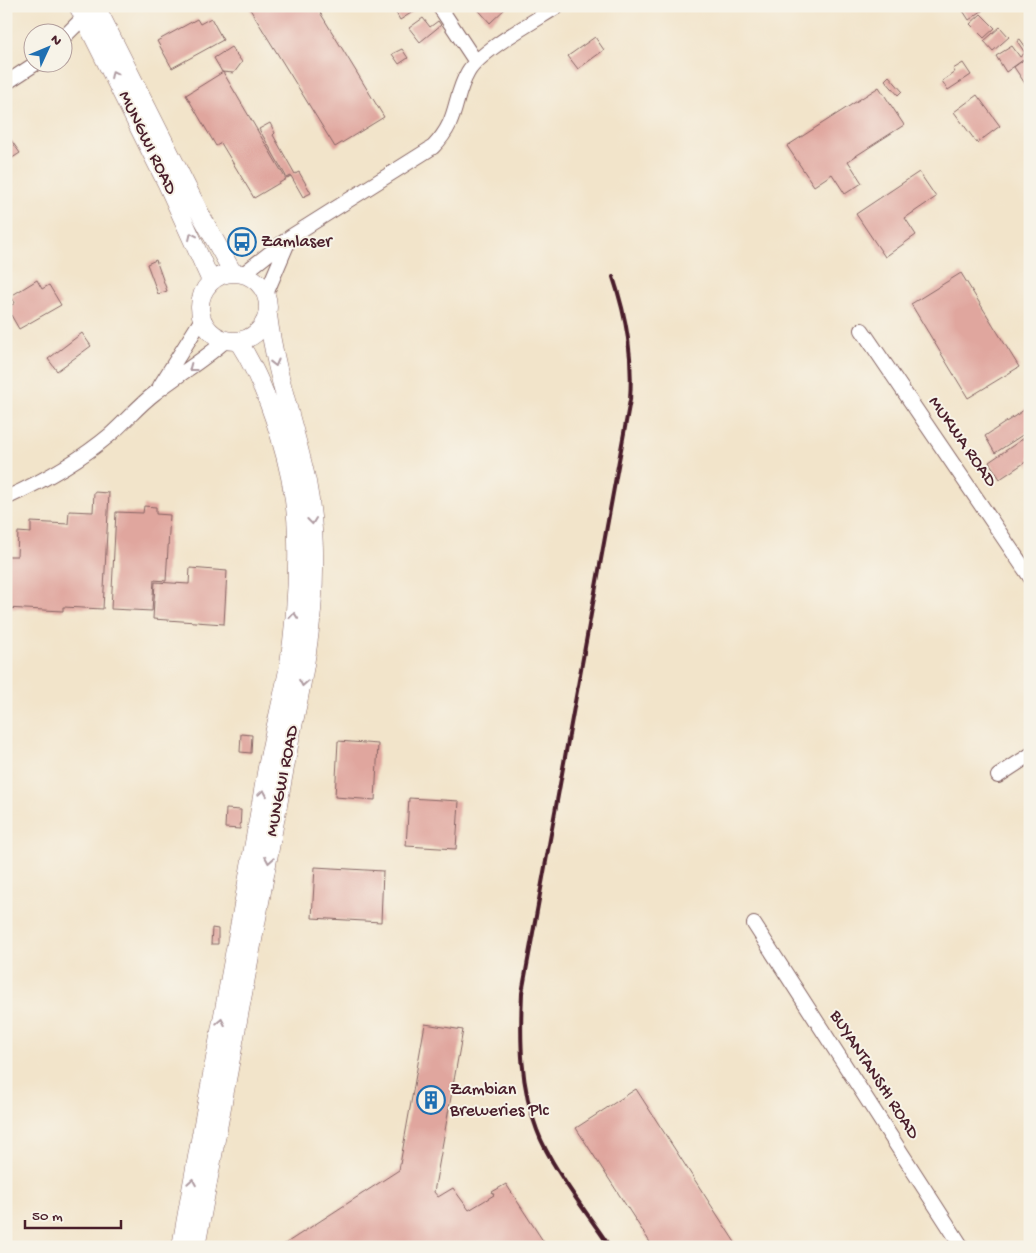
<svg xmlns="http://www.w3.org/2000/svg" width="1036" height="1253" font-family="'Gochi Hand',sans-serif">
  <style>
    .building { fill: #e0a69e }
    .lines { fill: none; stroke-linecap: round; stroke-linejoin: round }
    .minor-casing { stroke: #856463; stroke-width: 16 }
    .major-casing { stroke: #856463; stroke-width: 19 }
    .minor { stroke: #fff; stroke-width: 14 }
    .major { stroke: #fff; stroke-width: 18 }
    .rail { stroke: #4a1f2b; stroke-width: 4 }
    .oneway { stroke: #ae9aa0 }
    .labels { text-anchor: middle; dominant-baseline: central; stroke-width: 4; stroke-linejoin: round; paint-order: stroke }
    .street-label { font-size: 18px; fill: #4a1f2b; stroke: #f7f3e8 }
    .poi-label { font-size: 18px; fill: #4a1f2b; stroke: #f7f3e8; text-anchor: start }
  </style>
  <rect width="100%" height="100%" fill="#f7f3e8"/>
  <filter id="ink" filterUnits="userSpaceOnUse"><feTurbulence type="fractalNoise" baseFrequency=".02" numOctaves="2"/><feDisplacementMap in="SourceGraphic" scale="10" xChannelSelector="R" yChannelSelector="G"/><feConvolveMatrix kernelMatrix="1 2 1 2 8 2 1 2 1" color-interpolation-filters="sRGB"/></filter>
  <filter id="wash" filterUnits="userSpaceOnUse"><feTurbulence type="fractalNoise" baseFrequency=".0096" numOctaves="4" result="noise"/><feDisplacementMap in="SourceGraphic" scale="20" xChannelSelector="R" yChannelSelector="G"/><feGaussianBlur stdDeviation="1.12" result="paint"/><feColorMatrix in="noise" values="0 0 0 0 0 0 0 0 0 0 0 0 0 0 0 0 0 1.4 0 .05"/><feComposite in="paint" operator="in"/></filter>
  <g filter="url(#wash)">
    <rect width="100%" height="100%" fill="#f2e4ca"/>
    <g id="blocks">
      <path class="building" d="M248,6h68l68,111 -49,30z
        M402,6h16l1,2 -19,12 -5,-9z
        M475,6h33l-18,17z
        M960,6h20l3,4 -14,10z
        M981,14l14,14 -11,10 -14,-14z
        M211,18l12,22 -51,28 -15,-27 40,-22 3,5z
        M423,18l7,9 8,-6 3,4 -21,17 -11,-14z
        M1000,27l9,10 -16,14 -9,-10z
        M595,37l9,13 -26,19 -10,-13z
        M1020,39l7,10 3,-2v36l-4,2 -12,-18 12,-9 -20,14 -10,-16 16,-10 8,11 5,-4 -8,-12z
        M231,47l11,15 -8,11 -12,-1 -8,-14z
        M402,49l6,9 -9,6 -7,-10z
        M963,63l8,12 -23,15 -6,-9 13,-9 -2,-3z
        M223,72l63,107 -32,19 -33,-55 -5,3 -30,-51z
        M889,76l13,15 -4,4 -13,-15z
        M879,87l25,38 -56,36 14,22 -17,11 -13,-20 -18,12 -27,-40z
        M977,95l23,31 -23,17 -23,-31z
        M270,123l5,10 -2,2 22,39 4,-2 12,21 -8,4 -12,-21 -4,2 -28,-49z
        M6,133l14,20 -14,9z
        M919,172l17,25 -31,21 11,17 -31,22 -29,-43z
        M156,260l11,31 -9,3 -11,-30z
        M961,273l58,94 -51,31 -57,-94z
        M37,280l5,9 7,-4 12,20 -42,24 -12,-21 8,-5 -4,-7z
        M82,333l9,13 -34,25 -9,-12z
        M1030,406v24l-35,23 -10,-17z
        M1030,434v32l-3,-5 -27,18 -11,-17z
        M94,492l15,1 -6,116 -40,-2v4l-57,-3v-52h11l1,-24 13,1v-11l37,2 1,-13 24,1z
        M144,506l12,1v7l14,1 -4,66 -12,-1 -2,31 -41,-2 5,-97 27,1z
        M190,568l37,3 -3,53 -71,-5 2,-37 34,2z
        M241,734l11,1 -1,18 -11,-1z
        M338,741l40,3 -3,56 -40,-3z
        M409,798l50,3 -3,48 -50,-3z
        M226,809l15,1 -1,19 -15,-1z
        M315,867l68,4 -2,51 -69,-4z
        M212,928l6,1v15h-7z
        M425,1024l38,6 -29,162 4,5 15,-9 16,22 25,-15 -2,-3 14,-8 41,63h-267l119,-77z
        M636,1089l102,158h-85l-77,-119z"/>
    </g>
  </g>
  <g filter="url(#ink)">
    <use href="#blocks" fill-opacity="0" stroke="#856463" stroke-width="1"/>
    <g class="lines">
      <defs>
        <path id="minor" d="M439,6l37,56
          M62,39l22,-22
          M6,83l32,-21
          M243,274l47,-37 143,-90c27,-28 19,-47 35,-75 13,-22 67,-51 90,-66
          M266,294l23,-54
          M862,330l168,247
          M160,386l42,-67
          M6,498c37,-17 73,-37 105,-64 15,-13 28,-29 44,-41 24,-19 49,-33 71,-53
          M998,776l32,-21
          M754,924l208,323"/>
        <path id="major" d="M78,6l89,178 44,97
          M96,6l106,211 31,56
          M200 307a34 34 0 1 1 68 0a34 34 0 1 1-68 0Z
          M181,1247c27,-156 58,-312 84,-468 6,-37 16,-73 23,-109 7,-43 10,-87 9,-130 0,-61 -26,-148 -59,-199
          M196,1247l95,-512c19,-83 32,-168 16,-253 -12,-56 -32,-110 -39,-167"/>
      </defs>
      <use href="#minor" class="minor-casing"/>
      <use href="#major" class="major-casing"/>
      <use href="#minor" class="minor"/>
      <use href="#major" class="major"/>
      <path class="rail" d="M610,1247c-22,-33 -60,-81 -73,-117 -17,-44 -17,-91 -15,-137l108,-593c3,-44 -3,-81 -17,-123"/>
    </g>
    <defs><path id="oneway-chevron" d="M-2-3.5L2.5 0L-2 3.5" fill="none" stroke-width="1.6" stroke-linecap="round" stroke-linejoin="round" transform="scale(1.25)"/></defs>
    <g class="oneway">
      <use href="#oneway-chevron" transform="translate(114 74) rotate(-116)"/>
      <use href="#oneway-chevron" transform="translate(192 236) rotate(-115)"/>
      <use href="#oneway-chevron" transform="translate(275 363) rotate(76)"/>
      <use href="#oneway-chevron" transform="translate(192 368) rotate(143)"/>
      <use href="#oneway-chevron" transform="translate(312 521) rotate(83)"/>
      <use href="#oneway-chevron" transform="translate(294 616) rotate(-85)"/>
      <use href="#oneway-chevron" transform="translate(303 683) rotate(100)"/>
      <use href="#oneway-chevron" transform="translate(263 793) rotate(-80)"/>
      <use href="#oneway-chevron" transform="translate(269 860) rotate(100)"/>
      <use href="#oneway-chevron" transform="translate(221 1022) rotate(-79)"/>
      <use href="#oneway-chevron" transform="translate(192 1182) rotate(-80)"/>
    </g>
  </g>
  <defs>
    <symbol id="bus-ring" viewBox="-11 -11 22 22"><circle r="9.5" fill="#f7f3e8" stroke="#1f6fb2" stroke-width="1.5"/><path d="M-5-6H5V4H4V6H2V4H-2V6H-4V4H-5ZM-3.5-4V0h7V-4ZM-3.5 1.2v1.5H-2V1.2ZM2 1.2v1.5H3.5V1.2Z" fill="#1f6fb2"/></symbol>
    <symbol id="building-ring" viewBox="-11 -11 22 22"><circle r="9.5" fill="#f7f3e8" stroke="#1f6fb2" stroke-width="1.5"/><path d="M-4-6H4V6H1V3H-1V6H-4ZM-2.5-4.3h1.7v1.8h-1.7ZM.8-4.3h1.7v1.8H.8ZM-2.5-1h1.7V.8h-1.7ZM.8-1h1.7V.8H.8Z" fill="#1f6fb2"/></symbol>
  </defs>
  <g fill-rule="evenodd">
    <use href="#bus-ring" x="226" y="226" width="32" height="32"/>
    <use href="#building-ring" x="415" y="1084" width="32" height="32"/>
  </g>
  <g class="labels">
    <g class="street-label">
      <text transform="translate(147 143) rotate(64)">MUNGWI ROAD</text>
      <text transform="translate(962 442) rotate(55)">MUKWA ROAD</text>
      <text transform="translate(283 781) rotate(-79)">MUNGWI ROAD</text>
      <text transform="translate(874 1075) rotate(57)">BUYANTANSHI ROAD</text>
    </g>
    <g class="poi-label">
      <text x="261" y="242">Zamlaser</text>
      <text x="450" y="1090">Zambian<tspan x="450" dy="21">Breweries Plc</tspan></text>
    </g>
  </g>
  <rect width="1036" height="1253" fill="none" stroke="#f7f3e8" stroke-width="25"/>
  <g transform="translate(48 48) rotate(46)"><circle r="24" fill="#f7f3e8" stroke="#b29e9c"/>
  <path d="M0-4L9 19L0 12L-9 19Z" fill="#1f6fb2"/>
  <text y="-8" font-size="14" font-weight="bold" text-anchor="middle" fill="#4a1f2b">N</text>
  </g>
  <path d="M25 1220v8h96v-8" fill="none" stroke="#4a1f2b" stroke-width="2.5"/>
  <text x="32" y="1220" font-size="15" fill="#4a1f2b" stroke="#f7f3e8" stroke-width="4" paint-order="stroke">50 m</text>
</svg>
